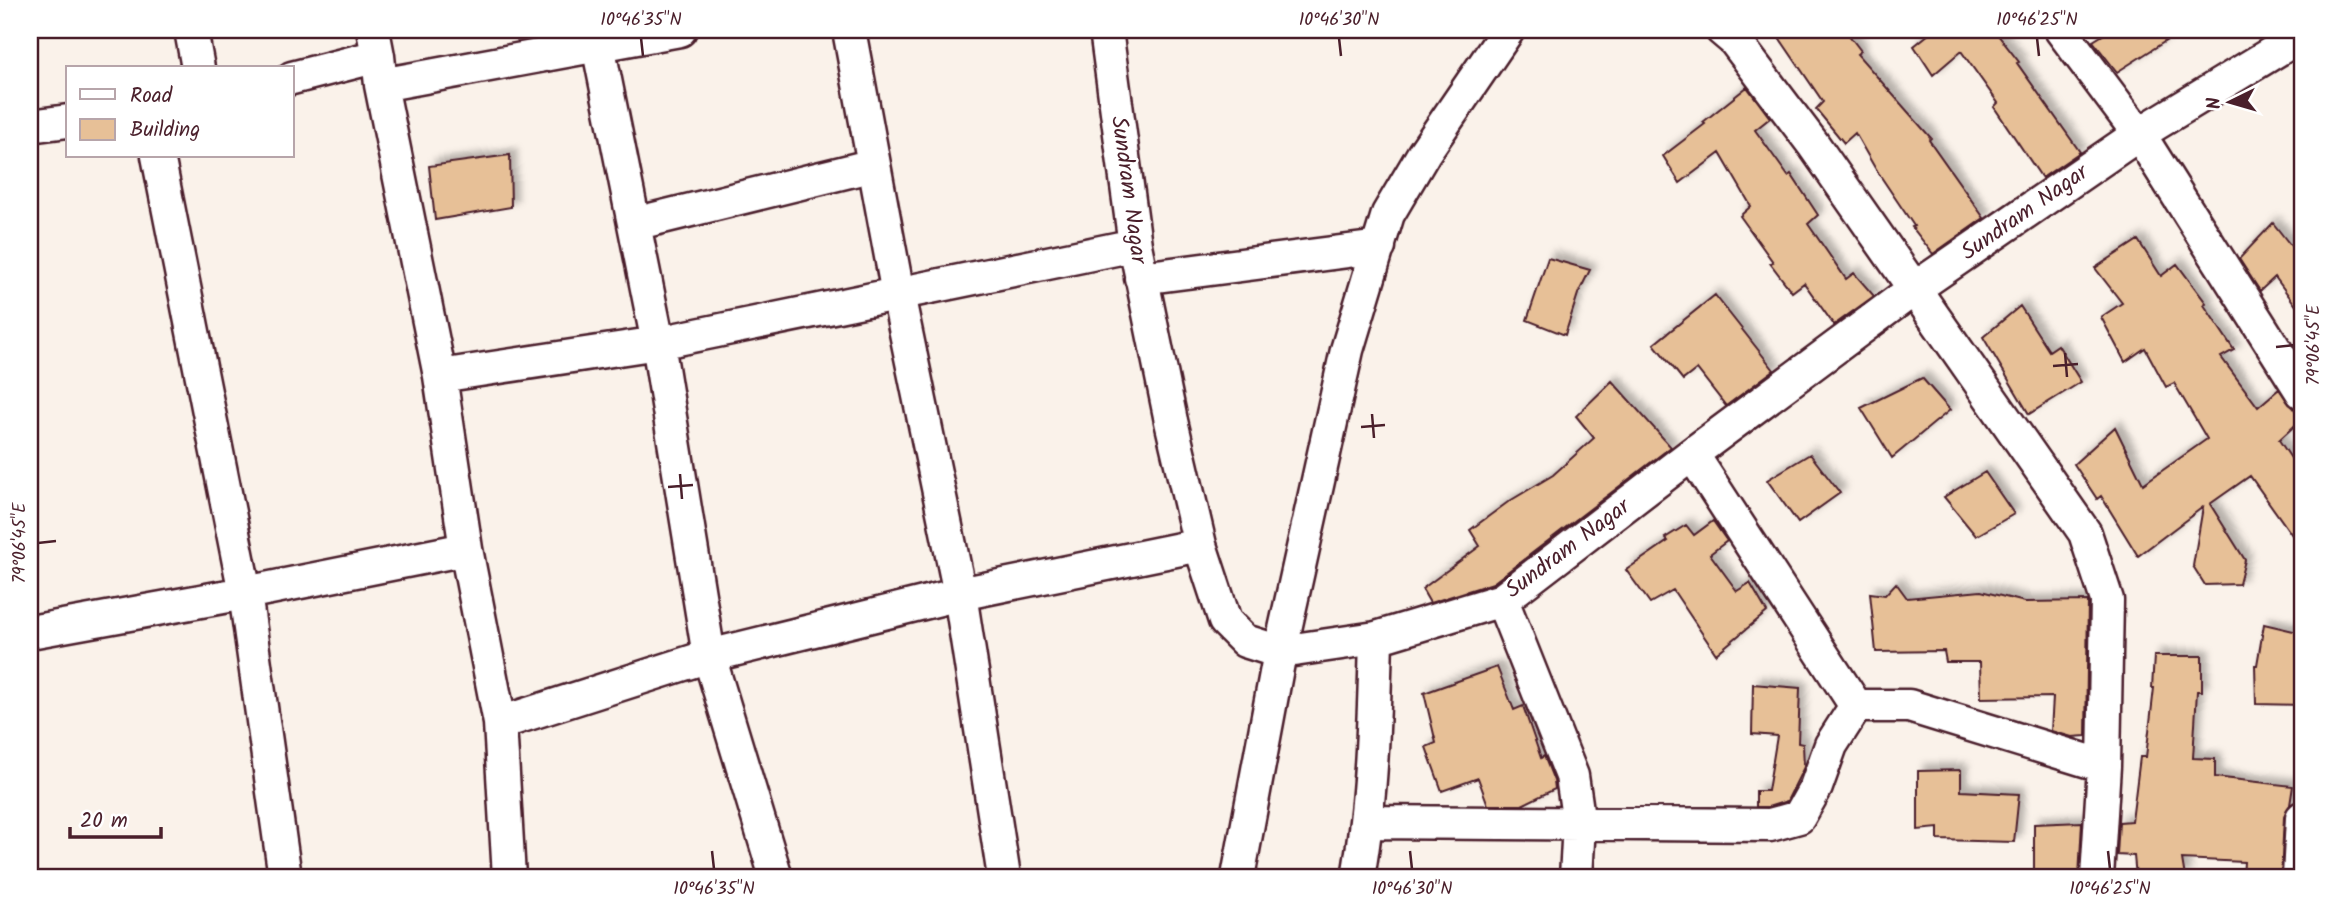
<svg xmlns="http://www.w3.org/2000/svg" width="2332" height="907" font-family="Kalam,sans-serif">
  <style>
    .building { fill: #e7c097; stroke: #4a1f2b; stroke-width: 2; filter: url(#shadow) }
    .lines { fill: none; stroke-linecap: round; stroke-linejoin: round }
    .street-casing { stroke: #4a1f2b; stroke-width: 37 }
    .street { stroke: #fff; stroke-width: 32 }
    .ticks { fill: none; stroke: #4a1f2b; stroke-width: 2.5 }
    .labels { text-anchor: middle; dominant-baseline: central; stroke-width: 5; stroke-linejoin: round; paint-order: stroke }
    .street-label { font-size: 23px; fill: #4a1f2b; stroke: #fff }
    .neatline { fill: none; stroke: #4a1f2b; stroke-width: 2.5 }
    .ticks-label { font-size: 18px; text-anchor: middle; fill: #4a1f2b }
  </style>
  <defs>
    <filter id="shadow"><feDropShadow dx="6" dy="-6" stdDeviation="3.5" flood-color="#0004"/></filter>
  </defs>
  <rect width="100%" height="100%" fill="#faf2ea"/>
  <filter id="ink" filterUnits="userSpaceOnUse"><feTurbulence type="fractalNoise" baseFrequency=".0143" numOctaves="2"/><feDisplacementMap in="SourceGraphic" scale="14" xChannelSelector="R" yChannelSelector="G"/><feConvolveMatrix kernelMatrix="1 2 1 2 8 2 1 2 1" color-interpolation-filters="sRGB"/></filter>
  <g filter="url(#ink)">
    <path class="building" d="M1774,30h71l16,21 -4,3 74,84 -2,2 55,78 -51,36 -21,-27 2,-1 -39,-58 -20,-35 -11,10 -28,-34 7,-7z
      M1934,30h60l25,32 -2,1 63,89 -38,26 -48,-71 4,-4 -37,-52 -28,24 -19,-29z
      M2111,30h72l-66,42 -24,-31z
      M1747,87l23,31 -15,12 33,46 3,-2 27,41 -10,9 38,55 8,-6 20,23 -40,29 -30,-42 -12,9 -22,-29 3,-1 -33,-46 11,-10 -31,-53 -40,30 -17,-27 42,-32 -2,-2z
      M510,155l1,52 -76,13 -6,-54z
      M2273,223l29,37v54l-27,-37 -15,14 -21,-32z
      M2138,240l23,36 16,-12 29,39 -2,2 30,45 -13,7 37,50 21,-18 23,30 -23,21 23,35v74l-52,-73 -40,28 35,56 -6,24 -34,1 -12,-19 10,-59 -65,49 -37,-60 -4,3 -23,-35 41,-37 28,57 64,-45 -33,-56 -8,4 -21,-39 -20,14 -24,-45 21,-14 -27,-35z
      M1548,258l42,12 -12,24 -13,41 -38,-15z
      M1715,295l59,75 -48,36 -29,-37 -14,11 -29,-36z
      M2020,306l29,45 9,-6 23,37 -52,32 -46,-77z
      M1922,378l28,32 -58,48 -31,-50z
      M1612,381l59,66 -178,136 -63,20 -8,-14 58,-43 -10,-16 38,-28 45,-27 41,-37 -18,-22z
      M1810,454l30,39 -42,30 -31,-43z
      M1985,472l29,42 -38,22 -32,-39z
      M1713,521l14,20 -17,13 27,37 13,-8 17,29 -51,42 -43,-64 -23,13 -24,-33 42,-29 -3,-3 21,-13 8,10z
      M1896,583l11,15 74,-7 44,11 63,-1 -2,135 -14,1 -21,-6 2,-34 -72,1 -1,-36h-34l-2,-11 -68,1 -6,-59 15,2z
      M2264,624l38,9v72l-46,-1 -1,-39h2z
      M2154,656h48v35h-5l-4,67 22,1v18l78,9 -3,19 -6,12 -3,60h-38l1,-15 -62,-3 3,18h-49l-2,-21 -17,-1 2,-33 13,-1 8,-64h6l8,-69h-2z
      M1497,667l17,43 9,-4 18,52 3,-2 10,25 1,8 -33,16h-34l-10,-27 -36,13 -16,-44 10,-4 -12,-50z
      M1753,684l47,4 -2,55 5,1 1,23 -17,34 -19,6h-12v-16h12l9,-55 -25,-2z
      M1961,770v21l58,3 -5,48 -76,-2v-12l-20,2v-59z
      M2082,822l-3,55h-45v-53z"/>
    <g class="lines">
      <defs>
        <path id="street" d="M191,30l7,38
          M849,30l49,264 62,300 44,283
          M1106,30l29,215 36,176 29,124 25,76 20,20 35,11 96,-14 126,-38 190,-146 222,-165 225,-155 163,-99
          M1722,30l13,11 78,103 272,389 22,67 -3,166 -7,111
          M2061,30l78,104 163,258
          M378,56l3,29 59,291 26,173
          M292,78l86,-22 -5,-26
          M381,85l299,-55
          M30,126l38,-5
          M634,224l240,-59
          M1141,278l238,-31
          M440,376l218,-33 477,-98
          M1692,454l164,252
          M1502,600l70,176 7,48 -3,53
          M30,632l215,-39 -87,-437
          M500,723l9,154
          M1368,822l402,3 29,-8 17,-30 15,-42 25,-39h53l195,60
          M285,877l-40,-284 221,-44 34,174 209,-67 -51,-313 -60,-298
          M776,877l-67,-221 251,-62 240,-49
          M1238,877l42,-225 67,-302 41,-136 36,-61 84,-123
          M1358,877c14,-79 16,-158 18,-239
          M2299,877l3,-59"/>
      </defs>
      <use href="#street" class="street-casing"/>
      <use href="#street" class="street"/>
    </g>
  </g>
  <path class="ticks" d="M641,38l2,18M1339,38l2,18M2037,38l2,18M2276,347l18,-2M2065,353l2,24M2053,366l25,-2M1372,414l2,24M1361,427l24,-2M680,474l2,25M668,487l25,-2M38,543l18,-2M712,851l2,18M1410,851l2,18M2108,851l2,18"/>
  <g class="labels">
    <g class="street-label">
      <text transform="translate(1128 190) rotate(82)">Sundram Nagar</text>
      <text transform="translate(2025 213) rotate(-35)">Sundram Nagar</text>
      <text transform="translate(1568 549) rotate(-37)">Sundram Nagar</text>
    </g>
  </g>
  <rect width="2332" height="907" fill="none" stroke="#fff" stroke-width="77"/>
  <rect x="66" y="66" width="228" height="91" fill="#ffffff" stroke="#b7a5aa" stroke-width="2"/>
  <rect x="80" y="89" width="35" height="10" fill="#ffffff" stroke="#b7a5aa" stroke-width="2"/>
  <text x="130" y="102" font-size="21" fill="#4a1f2b">Road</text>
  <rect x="80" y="119" width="35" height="21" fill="#e7c097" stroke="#b7a5aa" stroke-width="2"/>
  <text x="130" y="136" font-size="21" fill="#4a1f2b">Building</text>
  <g transform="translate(2230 102) rotate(265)" stroke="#ffffff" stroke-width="5" paint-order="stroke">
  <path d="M0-5L12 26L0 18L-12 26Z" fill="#4a1f2b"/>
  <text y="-10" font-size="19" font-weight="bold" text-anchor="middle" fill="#4a1f2b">N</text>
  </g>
  <path d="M70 827v10h91v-10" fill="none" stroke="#4a1f2b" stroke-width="3.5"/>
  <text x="80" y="827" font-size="21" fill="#4a1f2b" stroke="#ffffff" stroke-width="5" paint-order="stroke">20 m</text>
  <rect x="38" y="38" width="2256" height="831" class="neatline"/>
  <g class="ticks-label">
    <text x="641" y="25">10°46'35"N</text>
    <text x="1339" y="25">10°46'30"N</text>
    <text x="2037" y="25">10°46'25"N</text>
    <text transform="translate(2313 345) rotate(-90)" y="6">79°06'45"E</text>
    <text transform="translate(19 543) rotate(-90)" y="6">79°06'45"E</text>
    <text x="714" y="894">10°46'35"N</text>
    <text x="1412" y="894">10°46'30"N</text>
    <text x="2110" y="894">10°46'25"N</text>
  </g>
</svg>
